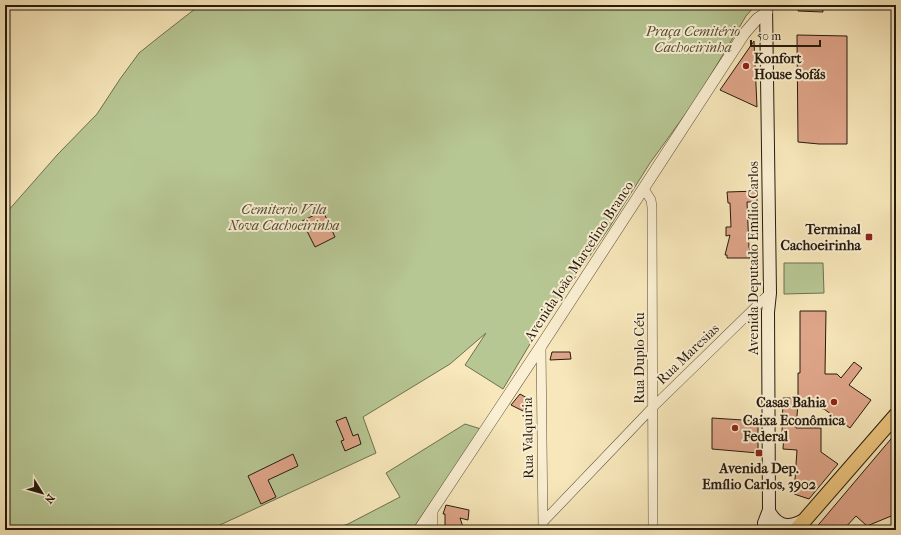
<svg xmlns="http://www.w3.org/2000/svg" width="901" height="535" font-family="'IM FELL French Canon',serif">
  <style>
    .green { fill: #b7c794; stroke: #6e7052 }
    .building { fill: #dfa589; stroke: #251a0f }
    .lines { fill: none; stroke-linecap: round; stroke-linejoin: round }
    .minor-casing { stroke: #5a4d3a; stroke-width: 10 }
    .tertiary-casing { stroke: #5a4d3a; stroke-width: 12 }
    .secondary-casing { stroke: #251a0f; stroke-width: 14 }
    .primary-casing { stroke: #251a0f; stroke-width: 16 }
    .minor { stroke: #faefd2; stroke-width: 9 }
    .tertiary { stroke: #faefd2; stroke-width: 11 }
    .secondary { stroke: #faefd2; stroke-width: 12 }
    .primary { stroke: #ecc47d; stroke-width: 14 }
    .poi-dot { fill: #8f2418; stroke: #faefd2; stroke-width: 1.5 }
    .labels { text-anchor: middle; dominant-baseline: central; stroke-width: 4; stroke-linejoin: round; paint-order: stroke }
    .park-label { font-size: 14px; font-style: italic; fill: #514e37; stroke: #faefd2 }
    .poi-label { font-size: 14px; font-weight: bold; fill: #251a0f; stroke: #faefd2; text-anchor: start }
    .street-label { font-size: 14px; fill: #251a0f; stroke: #faefd2 }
  </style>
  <rect width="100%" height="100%" fill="#f7e7ba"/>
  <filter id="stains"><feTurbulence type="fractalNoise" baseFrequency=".005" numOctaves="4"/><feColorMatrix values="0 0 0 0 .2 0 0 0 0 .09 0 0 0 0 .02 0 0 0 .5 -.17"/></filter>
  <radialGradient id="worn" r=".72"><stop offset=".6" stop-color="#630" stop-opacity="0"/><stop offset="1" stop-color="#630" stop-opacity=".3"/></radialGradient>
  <path class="green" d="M200,5h556l-10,11 -49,82 -47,65 -41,65 -73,106 -33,55 -38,-24 21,-32 -36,31 -87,53 13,36 -167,77h-204v-309l2,-9 51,-58 39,-40 23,-35 19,-26 20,-16z
    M784,263h39l1,30 -40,1z
    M465,424l16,5 -69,101h-80l16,-6 52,-27 -14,-24z"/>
  <path class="building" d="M799,5h23l1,7 -25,-1z
    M797,35l50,1v108h-28l-21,-2z
    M754,41l3,66 -37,-17z
    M757,191v11h-10l2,46h1v10h-23v-3h-2l5,-20 -4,1v-9h5l-1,-24h-2l-1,-11z
    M323,211l12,26 -20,10 -13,-26z
    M800,311h26l-1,63h12l4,4 13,-16 8,6 -13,17 22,15 -21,28 -26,-19 -26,-6 -2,25h25v24l17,12 -29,35 -15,-5 3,-44 -14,-1 1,-16h-2l1,-35h15v-25h2z
    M552,352h18l1,7 -21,1z
    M520,394l7,4 -4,13 -12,-6z
    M346,417l7,19 5,-2 3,10 -16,7 -4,-10 3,-1 -8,-19z
    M712,418l46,3v32l-46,-4z
    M896,433v81l-29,12 -11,-10 -13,14h-29z
    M293,454l5,12 -30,14 8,17 -15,7 -13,-28z
    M446,505l23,5 -1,10 -8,-2 4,12h-19v-16h-2z"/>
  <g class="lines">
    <defs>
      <path id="minor" d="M644,189l7,11 1,7 1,323
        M541,346l2,184
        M543,522l110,-115 117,-114
        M433,530v-21"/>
      <path id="tertiary" d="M419,530l122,-184 203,-312 13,-15 10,-7"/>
      <path id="secondary" d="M766,5l4,288 -2,19 1,198 5,20
        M770,513c10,16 21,14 36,6
        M764,530v-7l5,-13"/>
      <path id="primary" d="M796,530l100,-115"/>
    </defs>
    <use href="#minor" class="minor-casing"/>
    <use href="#tertiary" class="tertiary-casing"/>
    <use href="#secondary" class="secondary-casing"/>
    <use href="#primary" class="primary-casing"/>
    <use href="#minor" class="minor"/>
    <use href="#tertiary" class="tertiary"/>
    <use href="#secondary" class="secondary"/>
    <use href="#primary" class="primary"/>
  </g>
  <g class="poi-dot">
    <circle cx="746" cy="66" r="4"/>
    <rect x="865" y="233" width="8" height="8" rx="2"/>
    <circle cx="834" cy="402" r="4"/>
    <circle cx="735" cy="428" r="4"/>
    <rect x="755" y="449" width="8" height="8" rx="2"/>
  </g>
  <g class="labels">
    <g class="park-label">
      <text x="693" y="31">Praça Cemitério<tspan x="693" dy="16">Cachoeirinha</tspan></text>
      <text x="284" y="209">Cemiterio Vila<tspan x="284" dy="16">Nova Cachoeirinha</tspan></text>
    </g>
    <g class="poi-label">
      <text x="754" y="58">Konfort<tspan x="754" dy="16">House Sofás</tspan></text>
      <text x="861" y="229" text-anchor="end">Terminal<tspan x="861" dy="16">Cachoeirinha</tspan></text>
      <text x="826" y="402" text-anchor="end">Casas Bahia</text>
      <text x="743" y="420">Caixa Econômica<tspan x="743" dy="16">Federal</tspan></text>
      <text x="759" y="468" text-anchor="middle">Avenida Dep.<tspan x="759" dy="16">Emílio Carlos, 3902</tspan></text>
    </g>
    <g class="street-label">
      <text transform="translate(753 258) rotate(-90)">Avenida Deputado Emílio Carlos</text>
      <text transform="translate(579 261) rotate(-57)">Avenida João Marcelino Branco</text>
      <text transform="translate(688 354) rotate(-44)">Rua Maresias</text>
      <text transform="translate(639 358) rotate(-90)">Rua Duplo Céu</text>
      <text transform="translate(528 438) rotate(-91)">Rua Valquiria</text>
    </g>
  </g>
  <rect width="901" height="535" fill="none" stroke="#f7e7ba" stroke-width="20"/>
  <rect x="6" y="6" width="889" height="523" fill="none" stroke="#251a0f" stroke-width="2"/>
  <rect x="10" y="10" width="881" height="515" fill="none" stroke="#251a0f"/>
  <g transform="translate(42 493) rotate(127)" stroke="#faefd2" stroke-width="3" paint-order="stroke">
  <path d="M0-3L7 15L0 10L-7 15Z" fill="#251a0f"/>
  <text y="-6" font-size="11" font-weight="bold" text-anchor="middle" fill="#251a0f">N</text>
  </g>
  <path d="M751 40v6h69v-6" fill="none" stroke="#251a0f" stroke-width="2"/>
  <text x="757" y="40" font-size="12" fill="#251a0f" stroke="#faefd2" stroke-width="3" paint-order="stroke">50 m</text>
  <rect width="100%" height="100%" filter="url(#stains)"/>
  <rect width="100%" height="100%" fill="url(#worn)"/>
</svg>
